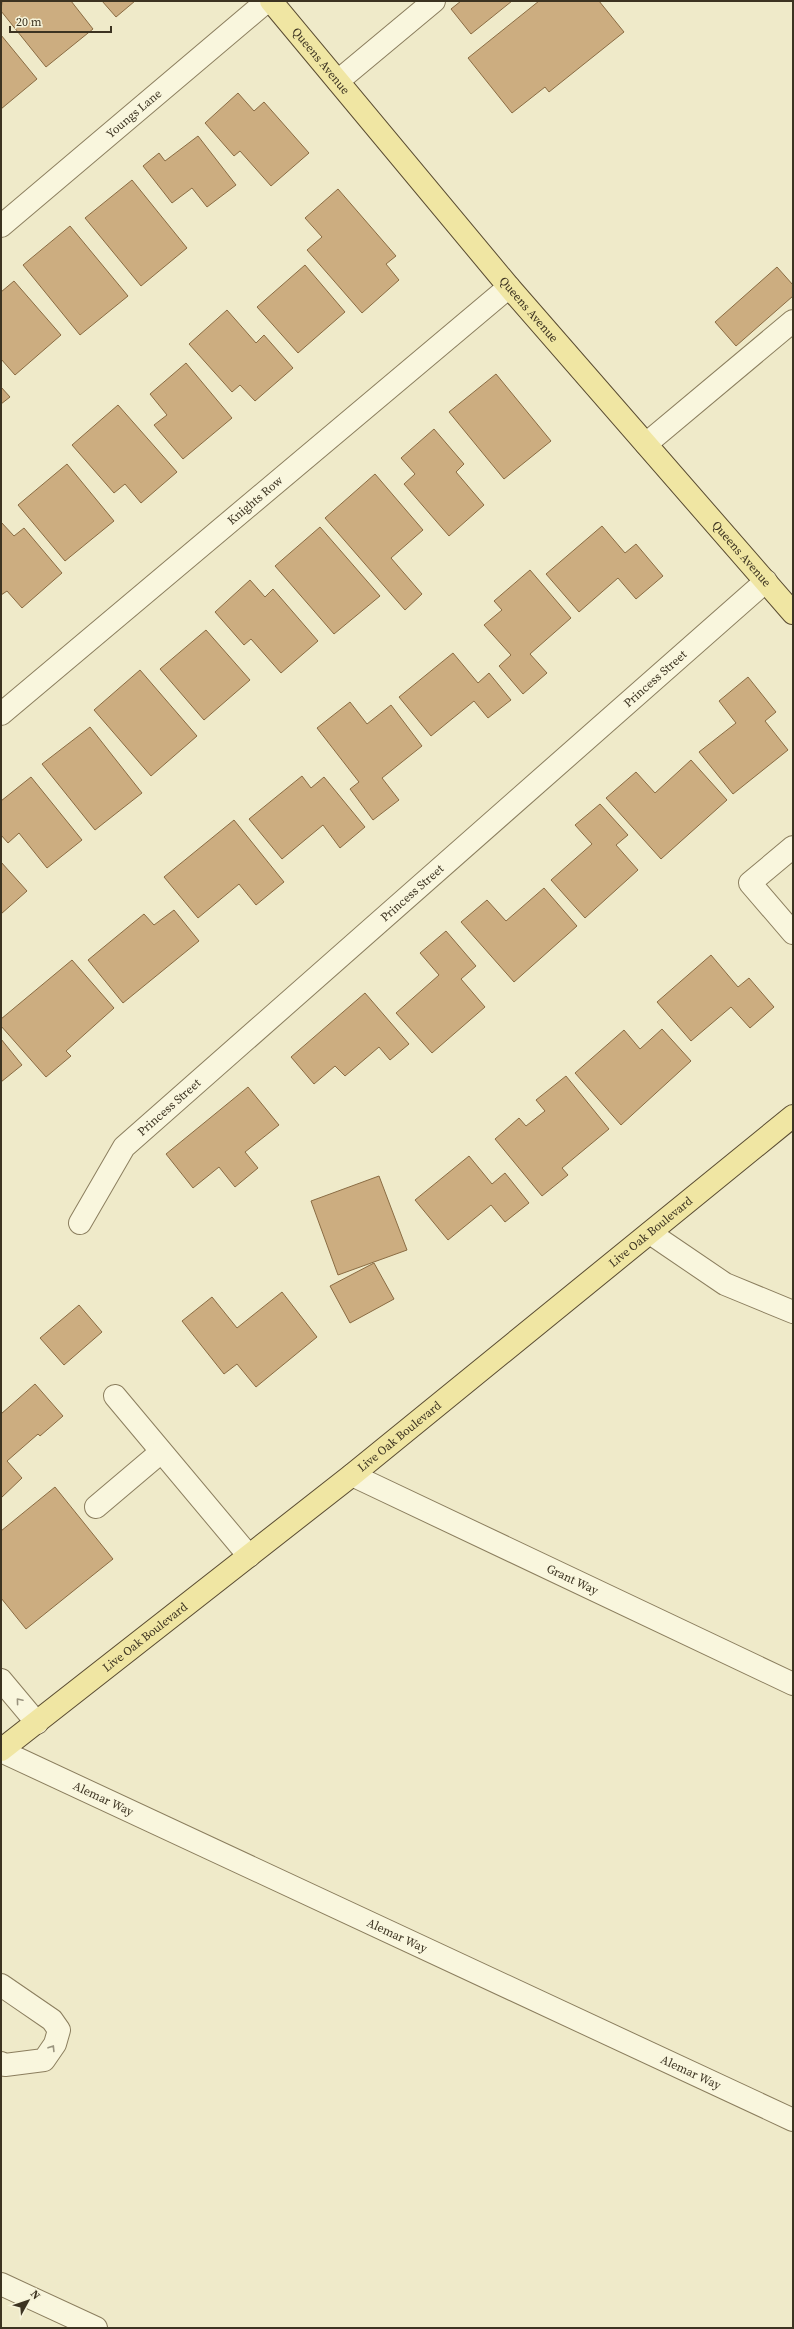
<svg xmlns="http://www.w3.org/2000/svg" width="794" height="2329" font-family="'Source Serif 4',serif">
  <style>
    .building { fill: #ccad80; stroke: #8a6c43 }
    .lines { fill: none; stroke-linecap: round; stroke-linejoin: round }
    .minor-casing { stroke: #8b7e5e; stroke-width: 24 }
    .major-casing { stroke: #594b31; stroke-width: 24 }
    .minor { stroke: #f9f6dd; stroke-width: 22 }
    .major { stroke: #f0e6a3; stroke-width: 22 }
    .oneway { stroke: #9a947f }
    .labels { text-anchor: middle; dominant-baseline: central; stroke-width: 3.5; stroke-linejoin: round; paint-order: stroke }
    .street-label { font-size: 12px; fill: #3c3321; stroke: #f6f3d9 }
  </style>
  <rect width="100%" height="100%" fill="#efeac9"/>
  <path class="building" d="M2,1h69l22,28 -47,38 -45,-56z
    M102,1h33l-19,16z
    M461,1h51l-41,33 -20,-25z
    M539,1h60l25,31 -75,60 -4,-5 -33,26 -44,-55z
    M1,35l36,44 -36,30z
    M238,93l16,18 10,-9 45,51 -38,33 -31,-35 -6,5 -29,-33z
    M198,136l38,49 -29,22 -15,-19 -20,15 -29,-37 16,-13 6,8z
    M132,180l55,68 -46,38 -56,-68z
    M338,189l58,67 -10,8 13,16 -37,33 -55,-63 15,-13 -17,-19z
    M70,226l58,70 -48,39 -57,-70z
    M305,265l40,47 -47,41 -41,-46z
    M777,267l16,18v11l-57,50 -21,-24z
    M14,281l47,54 -46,40 -14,-16v-67z
    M227,310l29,33 8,-8 29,33 -38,33 -15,-16 -8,7 -43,-48z
    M186,363l46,55 -49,41 -29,-34 13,-10 -17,-21z
    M496,374l55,67 -47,38 -55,-67z
    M1,387l9,10 -9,7z
    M118,405l59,67 -36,31 -16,-19 -11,9 -42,-48z
    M434,429l30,35 -8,8 28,33 -35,31 -45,-52 11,-10 -14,-16z
    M67,464l47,57 -49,40 -47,-56z
    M375,474l48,56 -32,28 31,36 -17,16 -80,-92z
    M1,522l13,14 10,-8 38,45 -40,35 -15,-17 -6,4z
    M602,526l23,27 11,-9 27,32 -27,23 -18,-21 -39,34 -33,-38z
    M320,527l60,69 -46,38 -59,-68z
    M530,570l41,48 -41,36 17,19 -24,21 -24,-28 12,-11 -27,-30 18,-15 -8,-9z
    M250,580l15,17 8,-8 45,52 -37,32 -30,-34 -7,6 -29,-33z
    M206,630l44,50 -46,40 -44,-51z
    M453,653l25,30 11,-10 22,27 -23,18 -14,-17 -43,35 -32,-39z
    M140,670l57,66 -46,40 -57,-66z
    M748,677l28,35 -11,9 23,29 -55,44 -34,-42 37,-29 -17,-22z
    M350,702l17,22 24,-19 31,41 -40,32 17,22 -26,20 -23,-31 9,-7 -42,-54z
    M90,727l52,66 -47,37 -53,-66z
    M691,760l36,40 -66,59 -55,-61 30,-26 19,21z
    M302,776l9,12 13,-11 41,50 -25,21 -17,-23 -41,34 -33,-40z
    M31,777l51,63 -35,28 -28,-35 -11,10 -7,-8v-34z
    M600,804l28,31 -12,10 22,25 -53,48 -34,-38 41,-36 -17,-19z
    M234,820l50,62 -28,23 -17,-21 -41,34 -34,-41z
    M1,862l26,29 -26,23z
    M544,888l33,38 -63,56 -53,-60 26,-22 19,21z
    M174,910l25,31 -76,62 -35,-43 56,-46 10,11z
    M446,931l30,35 -15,13 24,28 -53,46 -36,-40 43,-38 -19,-22z
    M711,955l27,32 11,-9 25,29 -24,21 -19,-21 -40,34 -34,-39z
    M72,960l42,48 -48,43 5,5 -25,21 -45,-51v-7z
    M365,993l44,51 -19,16 -11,-13 -34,29 -10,-10 -21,18 -23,-27z
    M662,1029l29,32 -70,64 -46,-52 49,-43 16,19z
    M1,1039l21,26 -21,17z
    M566,1076l43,53 -47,39 6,7 -26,21 -47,-57 24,-21 7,8 19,-15 -9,-11z
    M248,1087l31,38 -34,27 13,16 -23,19 -16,-20 -26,21 -27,-34z
    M469,1156l23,28 13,-11 24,30 -24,19 -14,-17 -43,35 -33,-40z
    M379,1176l28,74 -69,25 -27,-74z
    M374,1263l20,36 -44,24 -20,-37z
    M282,1292l35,45 -61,50 -19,-23 -13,10 -42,-53 30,-24 25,31z
    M79,1305l23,27 -38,33 -24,-27z
    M35,1384l28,32 -23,20 -2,-2 -31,27 15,17 -21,20v-84z
    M55,1487l58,72 -87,70 -25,-31v-67z"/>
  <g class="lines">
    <defs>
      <g id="minor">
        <path d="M338,81l96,-80"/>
        <path id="s1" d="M1,226l266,-225"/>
        <path d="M646,444l147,-123"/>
        <path id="s2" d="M1,714l508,-427"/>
        <path d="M793,847l-43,36 43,50"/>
        <path id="s3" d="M80,1223l44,-76 642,-566"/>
        <path d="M650,1233l75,51 68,28"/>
        <path d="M115,1396l134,160"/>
        <path id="s4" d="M352,1475l441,209"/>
        <path d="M96,1507l65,-55"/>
        <path d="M1,1680l36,43"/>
        <path id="s5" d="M1,1751l792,369"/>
        <path d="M1,1985l51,35 7,10 -4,14 -11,16 -39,5 -4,-2"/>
        <path d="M1,2284l95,44"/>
      </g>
      <g id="major">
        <path id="s6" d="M271,1l238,286 284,326"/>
        <path id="s7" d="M1,1750l351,-275 441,-359"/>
      </g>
    </defs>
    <use href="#minor" class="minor-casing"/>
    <use href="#major" class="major-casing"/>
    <use href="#minor" class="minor"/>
    <use href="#major" class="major"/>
  </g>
  <defs><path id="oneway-chevron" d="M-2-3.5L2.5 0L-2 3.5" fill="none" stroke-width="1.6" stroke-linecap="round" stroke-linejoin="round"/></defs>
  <g class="oneway">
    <use href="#oneway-chevron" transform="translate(19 1701) rotate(-130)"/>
    <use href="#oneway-chevron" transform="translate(52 2048) rotate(-58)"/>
  </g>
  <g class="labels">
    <g class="street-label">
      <text stroke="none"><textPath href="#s6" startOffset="78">Queens Avenue</textPath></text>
      <text stroke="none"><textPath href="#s1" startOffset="174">Youngs Lane</textPath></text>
      <text stroke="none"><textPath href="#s6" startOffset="402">Queens Avenue</textPath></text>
      <text stroke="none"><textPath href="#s2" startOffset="332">Knights Row</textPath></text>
      <text stroke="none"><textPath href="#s6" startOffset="726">Queens Avenue</textPath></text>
      <text stroke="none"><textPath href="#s3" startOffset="796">Princess Street</textPath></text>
      <text stroke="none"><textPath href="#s3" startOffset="472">Princess Street</textPath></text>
      <text stroke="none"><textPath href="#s3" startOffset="148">Princess Street</textPath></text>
      <text stroke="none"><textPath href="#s7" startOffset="831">Live Oak Boulevard</textPath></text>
      <text stroke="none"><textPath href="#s7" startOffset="507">Live Oak Boulevard</textPath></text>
      <text stroke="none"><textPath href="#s4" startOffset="244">Grant Way</textPath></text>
      <text stroke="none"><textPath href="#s7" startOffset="183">Live Oak Boulevard</textPath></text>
      <text stroke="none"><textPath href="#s5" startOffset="113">Alemar Way</textPath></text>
      <text stroke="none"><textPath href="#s5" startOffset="437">Alemar Way</textPath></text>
      <text stroke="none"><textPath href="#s5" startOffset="761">Alemar Way</textPath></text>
    </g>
  </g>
  <rect width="794" height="2329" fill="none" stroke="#3c3321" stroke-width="4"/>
  <g transform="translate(28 2301) rotate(50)" stroke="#f6f3d9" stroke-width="3" paint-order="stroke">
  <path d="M0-3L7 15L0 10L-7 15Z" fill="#3c3321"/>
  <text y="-6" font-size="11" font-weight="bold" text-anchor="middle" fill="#3c3321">N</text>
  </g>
  <path d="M10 26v6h101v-6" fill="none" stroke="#3c3321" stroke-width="2"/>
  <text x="16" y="26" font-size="12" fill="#3c3321" stroke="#f6f3d9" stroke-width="3" paint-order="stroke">20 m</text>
</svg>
